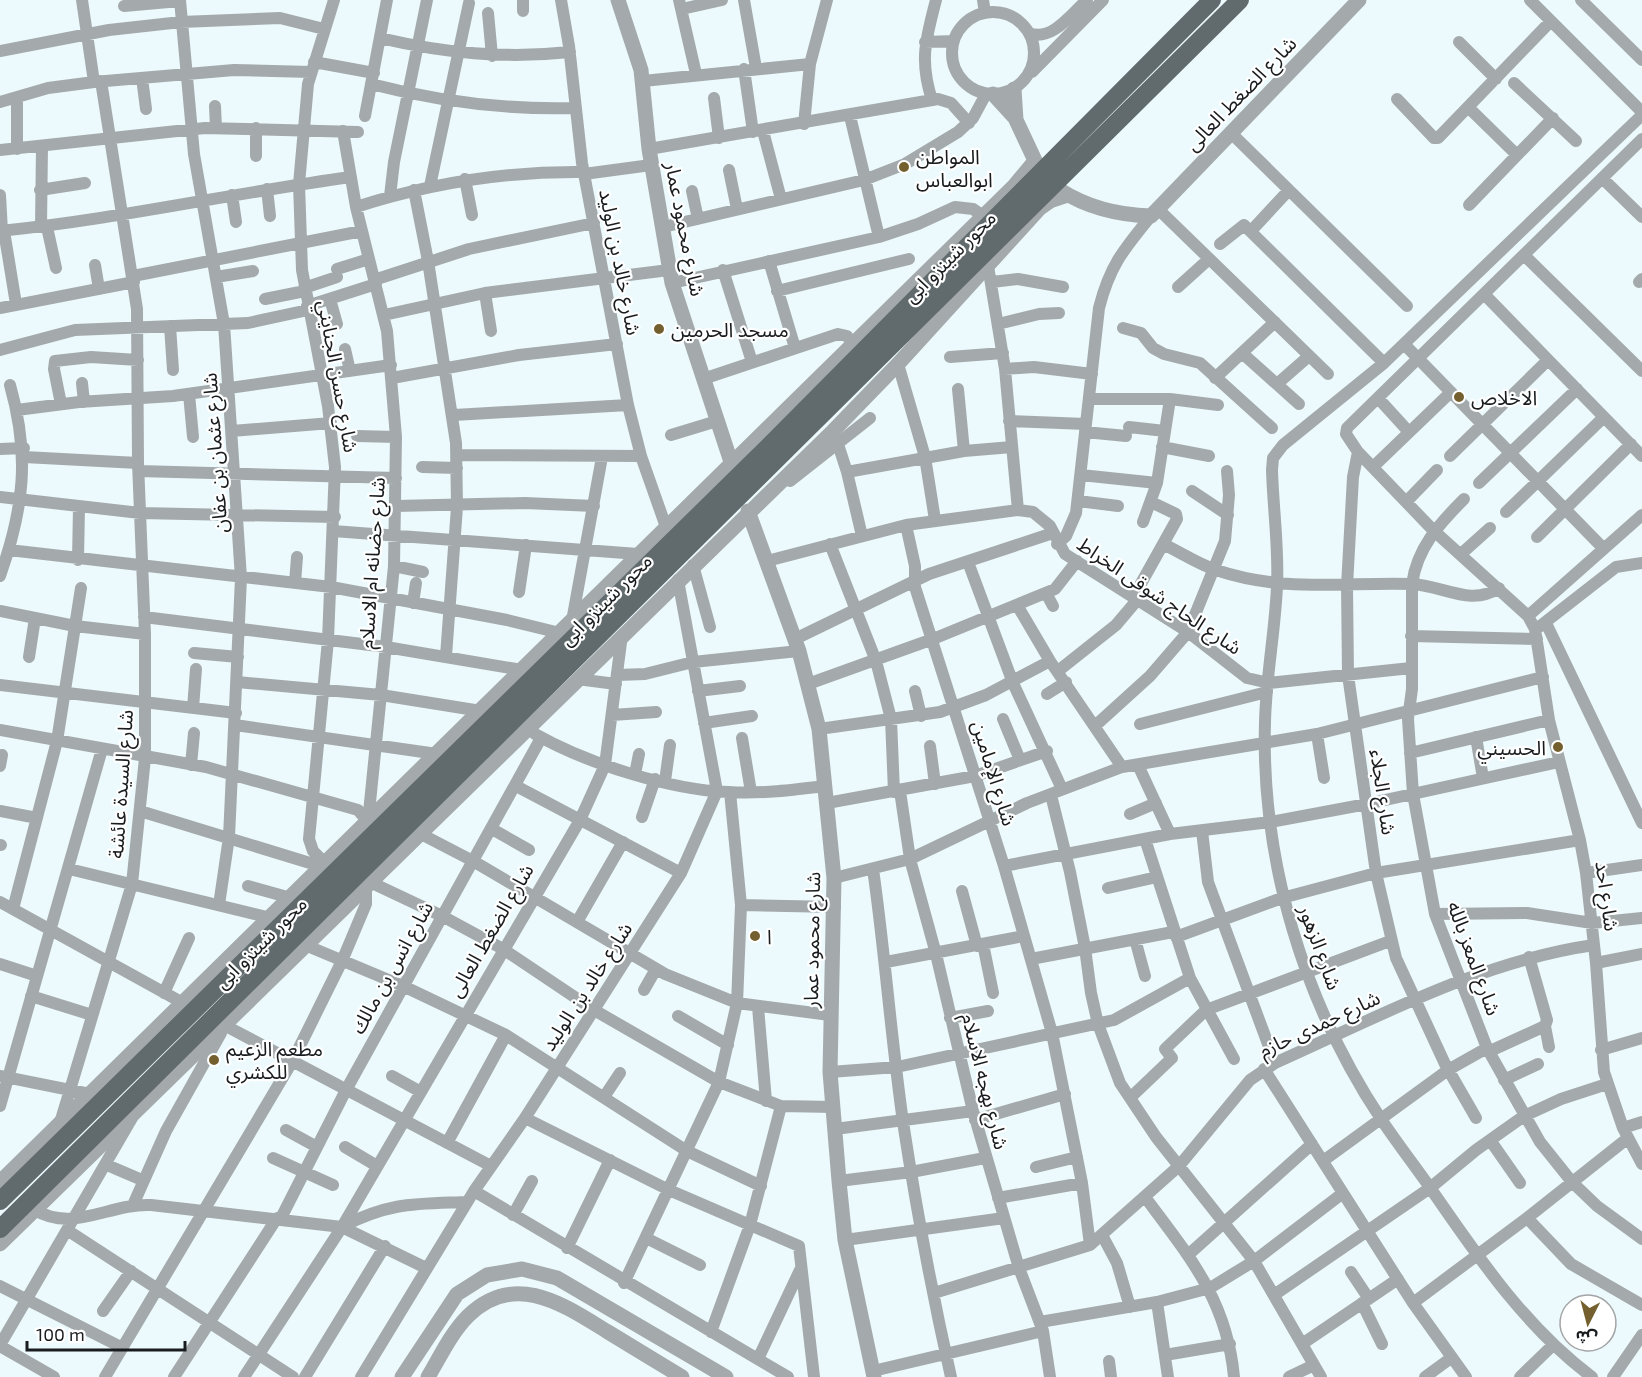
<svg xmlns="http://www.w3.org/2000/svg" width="1642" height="1377" font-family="'Exo 2','Noto Sans Arabic',sans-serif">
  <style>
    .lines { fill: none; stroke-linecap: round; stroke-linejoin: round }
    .minor { stroke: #a4aaac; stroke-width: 12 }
    .tertiary { stroke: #a4aaac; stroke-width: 15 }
    .primary { stroke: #616b6e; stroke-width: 18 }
    .poi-dot { fill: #73602e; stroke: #fff; stroke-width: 2 }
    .labels { text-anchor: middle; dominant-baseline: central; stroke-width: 4.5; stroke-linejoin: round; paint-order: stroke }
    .street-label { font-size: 20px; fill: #181c1e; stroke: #fff }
    .poi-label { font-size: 20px; fill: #181c1e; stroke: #fff; text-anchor: start }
  </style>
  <rect width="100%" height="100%" fill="#ecfafe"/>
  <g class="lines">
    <path class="minor" d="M82,0l12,82
      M180,0l14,154 30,170 17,254 -12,259 -10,68
      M561,0l8,46 13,117 46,242 13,51 25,71
      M679,0l17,74
      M744,0l12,68
      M983,0l2,13
      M1530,0l112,112
      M1581,0l61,60
      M124,6l56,-5
      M682,9l40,-9
      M523,11v-11
      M952 53a41 41 0 1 1 82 0a41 41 0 1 1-82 0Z
      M488,13l4,43
      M1029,33c23,9 42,-19 58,-33
      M380,38c64,15 124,21 190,14
      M925,42l29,-1
      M1459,42l37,37
      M0,51l109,-21 72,-8 99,-4 44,11
      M314,62l60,11
      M744,69l9,63
      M1032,72l71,-72
      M142,78l4,31
      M643,81l167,-17
      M1514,83l62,58
      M371,84c69,18 134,26 205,24
      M714,98l5,40
      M1397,99l37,39h4l113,-117
      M932,100c-13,-40 -6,-61 4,-100
      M0,102l48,-14 46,-6 140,-12 77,2
      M215,106l1,22
      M1469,108l48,47
      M365,116l22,-116
      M850,116l29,121
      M804,124l6,-60 17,-64
      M256,128v28
      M343,131l13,76 31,124 9,106 -2,129 -26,256
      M763,131l18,68
      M1230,132l177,174
      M1642,139l-295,289 -1,6 12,18 75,78 95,86 7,13 14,91 31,120 6,33 10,90 8,109 19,56 19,36
      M17,149v-52
      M649,149l289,-50 13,4 18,20
      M0,150l205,-22 153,4
      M729,170l8,39
      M584,174l67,-9
      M1602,178l40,39
      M465,179l7,36
      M430,186l39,-183
      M267,189l3,27
      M40,190l45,-7
      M414,190l14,71 28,182 1,64 -11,149
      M692,191l6,28
      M0,195l2,36
      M232,195l4,27
      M390,196l4,-34 33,-162
      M1469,205l84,-87
      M356,207c75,-24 149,-36 228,-35
      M1157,208l171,166
      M41,227l1,-81
      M47,227l9,41
      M663,227l201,-47 41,-16 53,-32 15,-14 13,-24
      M0,231c118,-12 233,-38 351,-54
      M4,231l12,73
      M1251,231l38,-41
      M1220,244l24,-19 140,138
      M1524,255l118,116
      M769,261l26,87
      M95,265l4,24
      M988,266l17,103 13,141
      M337,269l32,-10
      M723,270l29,92
      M133,276l229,-45
      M216,277l37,-6
      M374,280l95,-31 125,-26
      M992,282l26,-3 45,8
      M1639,282l3,-3
      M672,283l207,-46 39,-13 37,-17 18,2 10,7
      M1178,287l31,-28
      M304,288l33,-11
      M777,291l132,-32
      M485,293l6,38
      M1484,294l158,162
      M265,299l40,-8
      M330,299l7,25
      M307,306l69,-22
      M0,308l134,-26
      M384,315l101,-22 184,-23
      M998,324l41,-10 20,-1
      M170,326l3,44
      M1123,328l18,5 12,15 11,6 36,9 72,65
      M1404,344l199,204
      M345,349l5,22
      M0,350l75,-20 173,-7 60,-13
      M1242,353l57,51
      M950,357l53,-4
      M898,364l27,93 10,63
      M1005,369l29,-2 58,7
      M392,378l127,-23 98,-11
      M1215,378l60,-56
      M703,379l135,-45 9,2 5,7
      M82,383l2,19
      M1277,384l32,-28
      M958,389l6,62
      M189,394l4,43
      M1378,398l31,34
      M1089,399h81l48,6
      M61,404l-7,-35 1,-8 36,-4 47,3
      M17,410l62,-8 94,-6 218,-31
      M454,415l174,-10
      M1009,421l77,3
      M1129,427l36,4
      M232,431l99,-8
      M1085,432l41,4
      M671,435l46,-14
      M357,436l39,1
      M836,438l11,34 15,64
      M1162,447l47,9
      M0,449l24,-1
      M1358,452l-5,25 -6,109 1,89 28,198 20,85 49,106 31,54
      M457,455l184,1
      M1450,456l98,-96
      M24,457l114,6
      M422,467l35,1
      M1373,467l78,-75
      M139,471l257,7
      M847,472l117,-21 48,-4
      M1081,475l76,8
      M790,481l80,-63
      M1479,483l98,-94
      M1192,491l36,24
      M0,497l140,16 195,4
      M1464,499c-25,25 -47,49 -52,85v105l-4,30 5,75 22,120 52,134 53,94 32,40 25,24 45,33
      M1078,501l40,5
      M1406,502l31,-32
      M396,506l129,-3 69,3
      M1506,512l98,-95
      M1143,522l14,-39 13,-84
      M906,525l9,41v21l89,279 48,167 30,150 8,62
      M333,531l305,23
      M1537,537l94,-93
      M830,544l46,117 15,58 3,73
      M1057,544l9,-8 10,-23 23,-205c11,-43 25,-59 52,-92
      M1163,544c17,8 35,20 53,26 69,23 126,12 195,14 32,1 59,23 88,4
      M9,550l322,37 176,33 53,13
      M1461,554l29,-26
      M78,560l1,-53
      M767,561l139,-36 112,-15 15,2 17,14 15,28 123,78 59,46 22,5 142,-15
      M968,562l45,121 49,106
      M693,565l17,62
      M394,566l29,6
      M0,576c24,-68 30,-121 10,-191
      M295,583l2,-26
      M519,592l7,-47
      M1046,593l7,13
      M1134,596l43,-77 -1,-5 -25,-12
      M413,603l3,-20
      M1017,605l33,56 72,106
      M0,611l75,15 70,8
      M1528,616l114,-101
      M144,617l242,30 136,23
      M572,621l30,-164
      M1546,623l96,200
      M1539,627l77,-60 26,-4
      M1411,636l126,3
      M795,639l134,-65 124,-41
      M194,653l44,4
      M29,657l6,-39
      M1058,671l58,-46 22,-26
      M618,675l27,-1 48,-12 106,-11
      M577,679l39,5
      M237,682l144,13 100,16
      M808,684l125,-45 122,-50 22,-28
      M0,685l236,28
      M698,691l42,-5
      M915,691l6,25
      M1047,694l19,-12
      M193,708l3,-39
      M612,715l44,-3
      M1003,719l17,41
      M704,723l48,-7
      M1140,724l127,-32
      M235,725l202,29
      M1096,725l54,-49 38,-44 37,-91 4,-46 -2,-24
      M819,729l121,-17 46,-17 64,-34
      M0,730l206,37 152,43 6,7 1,9
      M535,734c51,29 135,56 193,58 33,2 65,-2 97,-6
      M1317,734l7,44
      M1476,737l7,41
      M742,738l9,54
      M930,746l5,38
      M1410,753l139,-33
      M191,765l3,-32
      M1138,765l32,69
      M0,766l2,-11
      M635,774l4,-20
      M665,781l5,-36
      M516,786l165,87
      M900,791l10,68 26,95 37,157 46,157 24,63 7,46
      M1051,795l19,77 15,76 6,45 7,31 22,59 36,54 98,124 67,116
      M827,803l148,-27 72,-25
      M0,811l37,7
      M140,811l183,56
      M1130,814l26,-11
      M642,817l13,-38
      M492,829l37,21
      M1202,831l6,51 67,181
      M419,833l54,28 192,113 72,29 93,12
      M1145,839l45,139 44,81
      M0,845h1
      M326,864l-13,-13 -4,-12 19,-199 7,-173 -7,-61 -26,-136 -3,-86 9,-100 26,-84
      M1004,866l166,-32 100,-12 97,-18 192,-42
      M69,869l202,49
      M873,869c12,84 18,169 30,253 13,85 29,171 48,255
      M1586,873l56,-8
      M834,878l76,-19 117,-56 95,-36 195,-33 226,-57
      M370,882l72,34 61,33 91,61 125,72 62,24 52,1
      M248,886l43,12
      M1108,888l49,-11
      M962,891l15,55
      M0,902l183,101
      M741,905l94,2
      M13,909l44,-168 24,-153
      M1435,914l92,-1 65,10 50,-5
      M577,922l46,-80
      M1176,937l106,-39 94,-25 204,-33
      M1135,939l10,37
      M983,944l10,49
      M305,945l98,41 103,49 181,116 74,35
      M1031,959l142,-27
      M886,962l138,-26
      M1596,963l46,-9
      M0,964l37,12
      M644,990l12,-21
      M164,993l25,-55
      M31,996l61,19
      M758,1007l8,94
      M678,1016l50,29
      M950,1018l38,-7
      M224,1025l267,141
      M1545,1026l4,21
      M1601,1050l41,-12
      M1488,1052l57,-26 2,-6 -18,-63
      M1264,1069l149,234 53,74
      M830,1072l67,-5 217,-47 76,-42
      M0,1076l90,18
      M392,1076l29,16
      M1504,1080l34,-16
      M604,1097l16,-24
      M1130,1098l42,-40 -7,-9 41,-39 184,-69
      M0,1106l102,-357
      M525,1118l144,72 130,56 15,131
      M975,1120l90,-26
      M60,1123l72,-239 13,-126v-124l-7,-171 -1,-154 -36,-228
      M1623,1128l19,-6
      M835,1129l138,-18
      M286,1130l31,17
      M1490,1140l30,43
      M447,1143l59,-108
      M345,1147l32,19
      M273,1158l60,27
      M1323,1161l125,-91 39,-22
      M107,1165l35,15
      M1036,1167l41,-10
      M839,1181l72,-9 74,-14
      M474,1191l314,186
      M1145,1197c44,59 82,103 89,180
      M998,1198l84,-15
      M133,1205l33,-74 55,-98
      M35,1210c38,23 75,-7 116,-5l191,22 84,41
      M513,1215l19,-34
      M281,1218l65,-128 195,-352
      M1527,1218l44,46 71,41
      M343,1226c48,-24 71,-22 124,-24
      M67,1230l226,147
      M1102,1235l15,28 13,44
      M646,1238l54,27
      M845,1240l159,-22
      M567,1248l43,-88
      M1188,1255l124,-111
      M1351,1272l18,27
      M624,1283l95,-201 18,-79 4,-98 -11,-113
      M0,1286l121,61
      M934,1293l156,-48 89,-79 71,-86 25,-17c103,-46 206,-102 319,-118
      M1274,1295l156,-107 46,-38 48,-34 37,-17 46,-15
      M1157,1302l11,75
      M1362,1303l20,41
      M1413,1303l114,-85 101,-80
      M103,1311l28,-40
      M1040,1322l117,-20 53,-14 44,-27 89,-68
      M711,1332l39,-107 31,-119
      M1302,1344l96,-65
      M0,1345l132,-227
      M0,1346l54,31
      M1165,1355l65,-11
      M758,1359l42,-89
      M1109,1361l2,16
      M873,1371l170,-40
      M105,1377l187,-315 50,-101 24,-57v-18
      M174,1377l103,-159
      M244,1377l98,-150 238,-407 25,-55 17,-130
      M305,1377l80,-131
      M361,1377l113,-186 51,-73 156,-245 36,-82 -39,-211
      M1289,1377l25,-12
      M1425,1377l26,-19
      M1520,1377l33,-32
      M1592,1377c-67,-50 -114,-120 -161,-188 -16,-23 -34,-46 -50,-70 -77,-116 -120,-257 -116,-397 1,-45 10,-90 12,-136 2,-38 -4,-78 -5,-116l1,-12 10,-13 101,-82 258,-248
      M1613,1377l29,-42"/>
    <path class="tertiary" d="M618,0l23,70 8,79 23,134 59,179
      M1014,89l2,31 23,49
      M993,94l22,24
      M1060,190c28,18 58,25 91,26l208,-216
      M748,511l51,140 20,78 15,149 -4,194 9,109 6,59 29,137
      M0,1182l1014,-996 20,-24
      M0,1244l833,-813 65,-67 142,-156 10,-7 18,-6
      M402,1377l55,-83 30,-19 35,-6 35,9 169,99
      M428,1377c12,-20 23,-44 40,-61 47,-46 96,-11 140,16 25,15 49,30 74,45"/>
    <path class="primary" d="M0,1201l765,-751 447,-450
      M0,1229l1240,-1229"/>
  </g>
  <g class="poi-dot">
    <circle cx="904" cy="167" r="6"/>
    <circle cx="659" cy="329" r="6"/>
    <circle cx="1459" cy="397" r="6"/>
    <circle cx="1558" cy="747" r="6"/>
    <circle cx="755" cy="936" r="6"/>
    <circle cx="214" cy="1060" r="6"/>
  </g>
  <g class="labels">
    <g class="street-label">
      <text transform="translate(1240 93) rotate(-46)">شارع الضغط العالى</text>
      <text transform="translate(686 229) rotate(79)">شارع محمود عمار</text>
      <text transform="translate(949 256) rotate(-45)">محور شينزو ابى</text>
      <text transform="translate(621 262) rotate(79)">شارع خالد بن الوليد</text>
      <text transform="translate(339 376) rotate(80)">شارع حسن الجنايني</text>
      <text transform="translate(214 453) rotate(-94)">شارع عثمان بن عفان</text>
      <text transform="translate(371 563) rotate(-86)">شارع حضانه ام الاسلام</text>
      <text transform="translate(1160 595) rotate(34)">شارع الحاج شوقى الخراط</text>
      <text transform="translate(605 599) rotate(-45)">محور شينزو ابى</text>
      <text transform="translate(995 773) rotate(73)">شارع الإمامين</text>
      <text transform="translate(120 784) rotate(-86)">شارع السيدة عائشة</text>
      <text transform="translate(1384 792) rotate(82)">شارع الجلاء</text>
      <text transform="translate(1608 896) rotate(82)">شارع احد</text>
      <text transform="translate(490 930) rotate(-60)">شارع الضغط العالى</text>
      <text transform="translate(811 940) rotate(-89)">شارع محمود عمار</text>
      <text transform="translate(260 942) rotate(-45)">محور شينزو ابى</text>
      <text transform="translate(1321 947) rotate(70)">شارع الزهور</text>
      <text transform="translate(1475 958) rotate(70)">شارع المعز بالله</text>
      <text transform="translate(391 967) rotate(-61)">شارع انس بن مالك</text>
      <text transform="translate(586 986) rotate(-57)">شارع خالد بن الوليد</text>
      <text transform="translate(1319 1023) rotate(-25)">شارع حمدى حازم</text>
      <text transform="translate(986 1081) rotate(76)">شارع بهجه الاسلام</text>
    </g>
    <g class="poi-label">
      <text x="916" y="156">المواطن<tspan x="916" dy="23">ابوالعباس</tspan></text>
      <text x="671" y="329">مسجد الحرمين</text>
      <text x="1471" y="397">الاخلاص</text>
      <text x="1546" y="747" text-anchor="end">الحسيني</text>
      <text x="767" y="936">ا</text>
      <text x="226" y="1048">مطعم الزعيم<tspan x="226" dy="23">للكشري</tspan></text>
    </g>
  </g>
  <g transform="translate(1588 1323) rotate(186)"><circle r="28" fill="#ffffff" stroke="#a3a4a5" stroke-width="1.5"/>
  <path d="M0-4.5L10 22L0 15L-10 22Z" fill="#73602e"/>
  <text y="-9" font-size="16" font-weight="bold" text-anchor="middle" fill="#181c1e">ش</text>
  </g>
  <path d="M27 1341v9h158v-9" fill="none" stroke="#181c1e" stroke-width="3"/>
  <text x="36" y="1341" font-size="18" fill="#181c1e" stroke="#ffffff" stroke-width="4.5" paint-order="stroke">100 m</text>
</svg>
